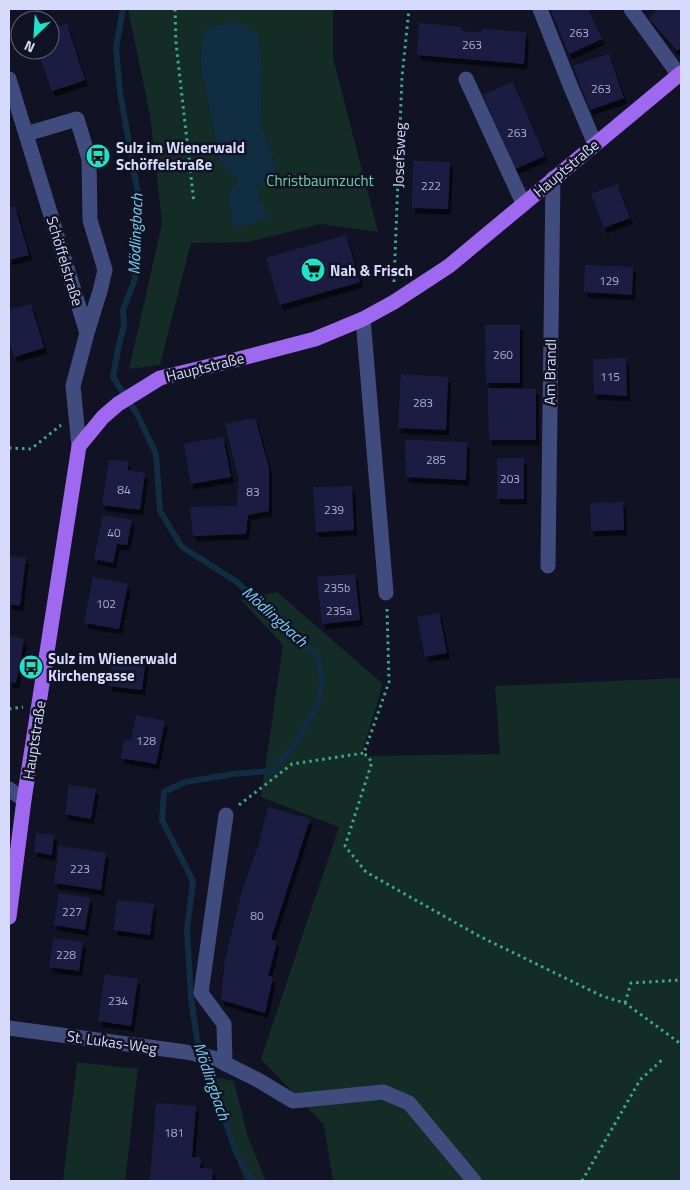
<svg xmlns="http://www.w3.org/2000/svg" width="690" height="1190" font-family="'Titillium Web',sans-serif">
  <style>
    .green { fill: #142c26; fill-rule: evenodd }
    .water { fill: #112d41 }
    .lines { fill: none; stroke-linecap: round; stroke-linejoin: round }
    .stream { stroke: #112d41; stroke-width: 6 }
    .building { fill: #1e1f42; filter: url(#shadow) }
    .path { stroke: #3baa8a; stroke-width: 3; stroke-dasharray: 2.5 4; stroke-linecap: butt }
    .minor { stroke: #404c7d; stroke-width: 15 }
    .major { stroke: #9e68f0; stroke-width: 15 }
    .labels { text-anchor: middle; dominant-baseline: central; stroke-width: 5; stroke-linejoin: round; paint-order: stroke }
    .number-label { font-size: 12px; fill: #a8accd }
    .poi-label { font-size: 15px; font-weight: bold; fill: #d6dbfb; stroke: #111223; text-anchor: start }
    .street-label { font-size: 15px; fill: #d6dbfb; stroke: #111223 }
    .park-label { font-size: 15px; fill: #69d4a1; stroke: #111223 }
    .water-label { font-size: 16px; font-style: italic; fill: #6fd2f1; stroke: #111223 }
  </style>
  <defs>
    <filter id="shadow"><feDropShadow dx="3" dy="5.5" stdDeviation="0" flood-color="#0009"/></filter>
  </defs>
  <rect width="100%" height="100%" fill="#111223"/>
  <path class="green" d="M128,9h205v49l45,174 -57,-8 -73,18 -57,1 -31,122 -31,4 33,-145 -12,-109zM259,35l3,35 -1,52 16,50 -21,14 -25,34 -3,-26 10,-15 -19,-19 -19,-97 2,-24z
    M277,592l106,92 -22,72 139,-2 -5,-68 186,-8v503h-348l-9,-56 -63,-66 78,-232 -78,-30 22,-152 -42,-45z
    M77,1062l61,7 -13,112h-62z
    M204,1075l30,6 14,56 18,44h-21z"/>
  <path class="water" d="M236,21l23,14 3,35 -1,52 16,50 -21,14 12,32 -30,9 -7,-7 -3,-26 10,-15 -19,-19 -19,-97 2,-24 6,-11z"/>
  <g class="lines">
    <path class="stream" d="M123,9l-7,39 4,44 18,102 -4,31 1,54 -12,31 1,15 -6,24 -5,28 24,37 19,40 4,57 22,36 55,35 59,56 20,16 7,28 -8,27 -17,31 -27,31 -38,3 -48,8 -21,10 -2,28 31,61 -6,48 4,69 6,41 39,113 16,29"/>
  </g>
  <path class="building" d="M556,9h32l14,30 -33,15 -18,-43z
    M659,9h22v38l-4,4 -28,-32z
    M419,23l43,4 -1,4 21,2v-4l44,3 -2,32 -107,-9z
    M67,24l18,56 -33,11 -14,-41h12v-21z
    M609,54l15,44 -34,12 -17,-44z
    M513,82l32,74 -30,13 -32,-74z
    M413,161l37,1 -2,47 -36,-1z
    M617,184l13,34 -26,10 -13,-34z
    M15,206l14,49 -20,5v-52z
    M346,235l14,47 -80,23 -14,-47z
    M585,265l48,2 -1,28 -48,-3z
    M31,304l13,44 -30,9 -5,-19v-28z
    M485,325h35v58h-34z
    M626,358l1,38 -33,-2 -1,-35z
    M401,374l47,3 -2,53 -48,-2z
    M488,388l48,1v51h-47z
    M255,418l14,50v43l-21,4 -2,19 -53,2 -3,-29 47,-1 1,-30 -13,-52z
    M223,437l8,40 -40,7 -7,-40z
    M405,440l62,2 -1,38 -60,-3z
    M497,458h27v41h-27z
    M109,460l19,1v9l17,3 -5,37 -38,-5z
    M352,486l2,44 -38,2 -3,-45z
    M623,502l1,28 -33,1 -1,-28z
    M103,515l29,5 -5,25 -10,-1 -4,19 -19,-4z
    M9,556l17,2 -6,48 -11,-2z
    M355,574l5,46 -38,4 -5,-47z
    M93,577l35,7 -9,45 -35,-6z
    M439,613l8,40 -22,4 -8,-40z
    M9,636l15,3 -8,44 -7,-1z
    M112,654l34,4 -4,32 -33,-4z
    M136,715l29,6 -9,43 -35,-6 3,-18 7,1z
    M69,785l27,4 -5,30 -26,-5z
    M268,807l42,12 -39,120 6,3 -9,34 5,1 -8,36 -44,-13 4,-40 17,-69 17,-47z
    M36,833l18,2 -2,20 -18,-3z
    M59,846l47,7 -5,37 -47,-7z
    M59,893l31,5 -5,32 -31,-5z
    M117,900l37,4 -4,31 -36,-5z
    M54,938l29,4 -4,29 -30,-4z
    M105,974l33,5 -7,47 -33,-5z
    M156,1103l40,3 -4,51 9,1 -1,10 13,1 -1,12h-62z"/>
  <g class="lines">
    <path class="path" d="M175,9l1,34 18,160
      M394,282l8,-205 7,-68
      M9,448l22,1 30,-24
      M387,609l2,73 -25,71 8,9 -27,84 21,26 113,64 123,60 23,7 56,41
      M9,709l14,-2
      M239,805l53,-41 72,-11
      M625,1003l6,-20 50,-3
      M582,1181l58,-101 23,-21"/>
    <path class="minor" d="M540,9l30,76 25,59
      M631,9l48,66
      M9,79l78,254 -14,53 6,60
      M466,79l57,124
      M26,134l51,-15 12,40 1,61 15,50 -5,21 -13,42
      M363,319l23,274
      M548,566l5,-388
      M9,789l15,11
      M9,1028l177,24 28,6 44,22 35,21 90,-9 26,11 65,78
      M225,1064l-1,-40 -23,-31 25,-178"/>
    <path class="major" d="M9,917l15,-117 55,-354 24,-29 15,-13 42,-26 63,-15 92,-24 48,-20 31,-17 55,-36 232,-193"/>
  </g>
  <defs>
    <symbol id="bus-disc" viewBox="-11 -11 22 22"><circle r="9.5" fill="#17e6cc" stroke="#111223"/><path d="M-5-6H5V4H4V6H2V4H-2V6H-4V4H-5ZM-3.5-4V0h7V-4ZM-3.5 1.2v1.5H-2V1.2ZM2 1.2v1.5H3.5V1.2Z" fill="#111"/></symbol>
    <symbol id="supermarket-disc" viewBox="-11 -11 22 22"><circle r="9.5" fill="#17e6cc" stroke="#111223"/><path d="M-6-5.5h2.5l.6 2H6L4.5 2H-2.5L-4.4-4H-6ZM-1.5 3.2a1.3 1.3 0 1 0 .1 0ZM3 3.2a1.3 1.3 0 1 0 .1 0Z" fill="#111"/></symbol>
  </defs>
  <g fill-rule="evenodd">
    <use href="#bus-disc" x="84" y="142" width="28" height="28"/>
    <use href="#supermarket-disc" x="299" y="256" width="28" height="28"/>
    <use href="#bus-disc" x="17" y="653" width="28" height="28"/>
  </g>
  <g class="labels">
    <g class="number-label">
      <text x="579" y="32">263</text>
      <text x="472" y="44">263</text>
      <text x="601" y="88">263</text>
      <text x="517" y="132">263</text>
      <text x="431" y="185">222</text>
      <text x="609" y="280">129</text>
      <text x="503" y="354">260</text>
      <text x="610" y="376">115</text>
      <text x="423" y="402">283</text>
      <text x="436" y="459">285</text>
      <text x="510" y="478">203</text>
      <text x="124" y="489">84</text>
      <text x="253" y="491">83</text>
      <text x="334" y="509">239</text>
      <text x="114" y="532">40</text>
      <text x="337" y="587">235b</text>
      <text x="106" y="603">102</text>
      <text x="339" y="610">235a</text>
      <text x="146" y="740">128</text>
      <text x="80" y="868">223</text>
      <text x="72" y="911">227</text>
      <text x="257" y="915">80</text>
      <text x="66" y="954">228</text>
      <text x="118" y="1000">234</text>
      <text x="174" y="1132">181</text>
    </g>
    <g class="poi-label">
      <text x="116" y="147">Sulz im Wienerwald<tspan x="116" dy="17">Schöffelstraße</tspan></text>
      <text x="330" y="270">Nah &amp; Frisch</text>
      <text x="48" y="658">Sulz im Wienerwald<tspan x="48" dy="17">Kirchengasse</tspan></text>
    </g>
    <g class="street-label">
      <text transform="translate(399 155) rotate(-88)">Josefsweg</text>
      <text transform="translate(566 168) rotate(-40)">Hauptstraße</text>
      <text transform="translate(65 261) rotate(73)">Schöffelstraße</text>
      <text transform="translate(205 367) rotate(-14)">Hauptstraße</text>
      <text transform="translate(550 372) rotate(-89)">Am Brandl</text>
      <text transform="translate(34 740) rotate(-81)">Hauptstraße</text>
      <text transform="translate(112 1042) rotate(8)">St. Lukas-Weg</text>
    </g>
    <g class="park-label">
      <text x="320" y="180">Christbaumzucht</text>
    </g>
    <g class="water-label">
      <text transform="translate(135 234) rotate(-88)">Mödlingbach</text>
      <text transform="translate(275 616) rotate(42)">Mödlingbach</text>
      <text transform="translate(212 1081) rotate(71)">Mödlingbach</text>
    </g>
  </g>
  <rect width="690" height="1190" fill="none" stroke="#d6dbfb" stroke-width="20"/>
  <g transform="translate(35 35) rotate(205)"><circle r="24" fill="#111223" stroke="#606279"/>
  <path d="M0-4L9 19L0 12L-9 19Z" fill="#17e6cc"/>
  <text y="-8" font-size="14" font-weight="bold" text-anchor="middle" fill="#d6dbfb">N</text>
  </g>
</svg>
